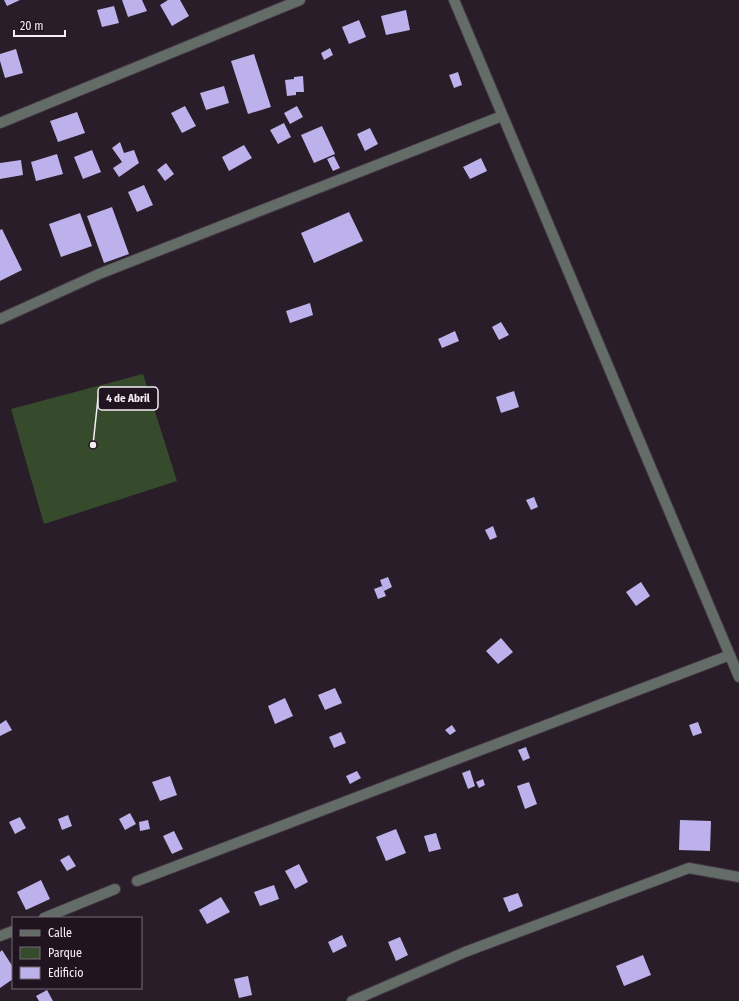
<svg xmlns="http://www.w3.org/2000/svg" width="739" height="1001" font-family="'Fira Sans Condensed',sans-serif">
  <style>
    .green { fill: #364b2c }
    .building { fill: #bcb1ea }
    .lines { fill: none; stroke-linecap: round; stroke-linejoin: round }
    .street-casing { stroke: #463a46; stroke-width: 12 }
    .street { stroke: #646c68; stroke-width: 10 }
    .leader { fill: none; stroke: #f6eef6; stroke-width: 1.5 }
    .callout-dot { fill: #f6eef6; stroke: #1f141f; stroke-width: 1.5 }
    .callout { fill: #1f141f; stroke: #f6eef6; stroke-width: 1.5 }
    .callout-label { font-size: 11px; text-anchor: middle; font-weight: bold; fill: #f6eef6 }
  </style>
  <rect width="100%" height="100%" fill="#291d29"/>
  <path class="green" d="M143,374l34,107 -133,43 -33,-115z"/>
  <path class="building" d="M4,0h16l-13,6z
    M122,0h20l5,11 -19,6z
    M168,0h12l9,16 -17,10 -12,-21z
    M114,6l5,17 -17,4 -5,-17z
    M406,10l4,20 -24,5 -5,-19z
    M359,20l7,17 -17,7 -7,-17z
    M330,48l3,7 -9,5 -3,-7z
    M16,49l7,24 -18,5 -5,-17v-7z
    M254,54l17,53 -23,7 -17,-53z
    M458,72l4,13 -8,3 -5,-13z
    M303,76l1,16h-8v3l-9,1 -2,-16 9,-1v-2z
    M224,86l5,17 -23,7 -6,-17z
    M185,106l11,20 -14,7 -11,-20z
    M297,106l6,11 -13,7 -6,-11z
    M77,112l8,21 -27,9 -8,-21z
    M284,123l7,14 -13,7 -8,-14z
    M322,126l13,28 -21,9 -13,-28z
    M370,128l8,16 -13,7 -8,-17z
    M120,142l4,11 10,-3 5,13 -20,14 -6,-9 9,-6 -10,-14z
    M244,145l8,13 -23,13 -7,-14z
    M92,150l9,22 -18,7 -9,-22z
    M57,154l6,20 -27,7 -5,-19z
    M334,156l6,12 -7,3 -6,-12z
    M481,158l6,13 -17,8 -7,-12z
    M21,160l2,15 -23,4v-16z
    M166,163l8,11 -9,7 -8,-11z
    M144,185l9,20 -16,7 -9,-20z
    M112,207l17,47 -25,9 -17,-47z
    M349,212l14,29 -49,22 -13,-30z
    M80,213l12,33 -31,11 -12,-33z
    M2,229l20,41 -22,11v-51z
    M310,303l3,12 -23,8 -4,-12z
    M501,322l8,13 -10,5 -7,-13z
    M455,331l4,10 -17,7 -4,-9z
    M514,391l5,16 -18,6 -5,-16z
    M534,497l4,10 -7,3 -5,-10z
    M493,526l4,11 -7,3 -5,-10z
    M388,577l4,10 -8,4 -4,-11z
    M641,582l9,14 -14,10 -10,-14z
    M382,586l4,10 -8,3 -4,-10z
    M501,638l12,14 -15,12 -12,-13z
    M335,688l7,15 -17,7 -7,-15z
    M285,698l8,18 -18,8 -7,-18z
    M6,720l6,10 -12,6v-12z
    M698,722l4,11 -9,3 -4,-11z
    M452,725l4,6 -6,4 -5,-5z
    M341,732l5,11 -12,5 -5,-11z
    M526,747l4,11 -7,3 -5,-11z
    M470,770l5,16 -7,3 -6,-16z
    M357,771l4,7 -11,6 -4,-8z
    M170,776l7,19 -17,6 -8,-19z
    M483,779l2,6 -6,3 -3,-6z
    M529,782l8,22 -12,5 -8,-23z
    M130,813l6,11 -11,6 -6,-11z
    M68,815l4,11 -10,4 -4,-11z
    M20,817l6,11 -11,6 -6,-12z
    M148,820l2,9 -10,2 -1,-9z
    M680,820l31,1 -1,30 -31,-1z
    M396,829l10,24 -20,8 -10,-24z
    M174,831l9,18 -11,5 -9,-18z
    M436,833l5,16 -12,3 -5,-16z
    M69,855l7,11 -9,5 -7,-11z
    M299,864l9,18 -13,7 -10,-18z
    M41,880l9,19 -24,11 -9,-18z
    M274,885l5,14 -19,7 -6,-14z
    M518,893l5,13 -14,6 -6,-14z
    M221,897l9,15 -23,12 -8,-14z
    M342,935l5,11 -14,7 -5,-11z
    M400,937l8,18 -12,6 -8,-19z
    M2,950l11,17v12l-13,9v-36z
    M643,955l8,20 -27,11 -8,-20z
    M248,976l4,19 -13,3 -5,-19z
    M47,990l6,11h-14l-3,-5z"/>
  <g class="lines">
    <defs>
      <path id="street" d="M454,0l285,677
        M0,123l300,-123
        M0,319l99,-45 403,-158
        M137,881l593,-226
        M44,918l71,-29
        M0,936l13,-5
        M352,1001l113,-49 224,-84 50,9"/>
    </defs>
    <use href="#street" class="street-casing"/>
    <use href="#street" class="street"/>
  </g>
  <path class="leader" d="M93 445L98 398"/>
  <circle class="callout-dot" cx="93" cy="445" r="4"/>
  <rect class="callout" x="98" y="387" width="60" height="23" rx="4"/>
  <g class="callout-label">
    <text x="128" y="402">4 de Abril</text>
  </g>
  <rect x="12" y="917" width="130" height="72" fill="#1f141f" stroke="#756b75"/>
  <rect x="20" y="930" width="20" height="6" fill="#646c68" stroke="#756b75"/>
  <text x="48" y="937" font-size="12" fill="#f6eef6">Calle</text>
  <rect x="20" y="947" width="20" height="12" fill="#364b2c" stroke="#756b75"/>
  <text x="48" y="957" font-size="12" fill="#f6eef6">Parque</text>
  <rect x="20" y="967" width="20" height="12" fill="#bcb1ea" stroke="#756b75"/>
  <text x="48" y="977" font-size="12" fill="#f6eef6">Edificio</text>
  <path d="M14 30v6h51v-6" fill="none" stroke="#f6eef6" stroke-width="2"/>
  <text x="20" y="30" font-size="12" fill="#f6eef6" stroke="#1f141f" stroke-width="3" paint-order="stroke">20 m</text>
</svg>
